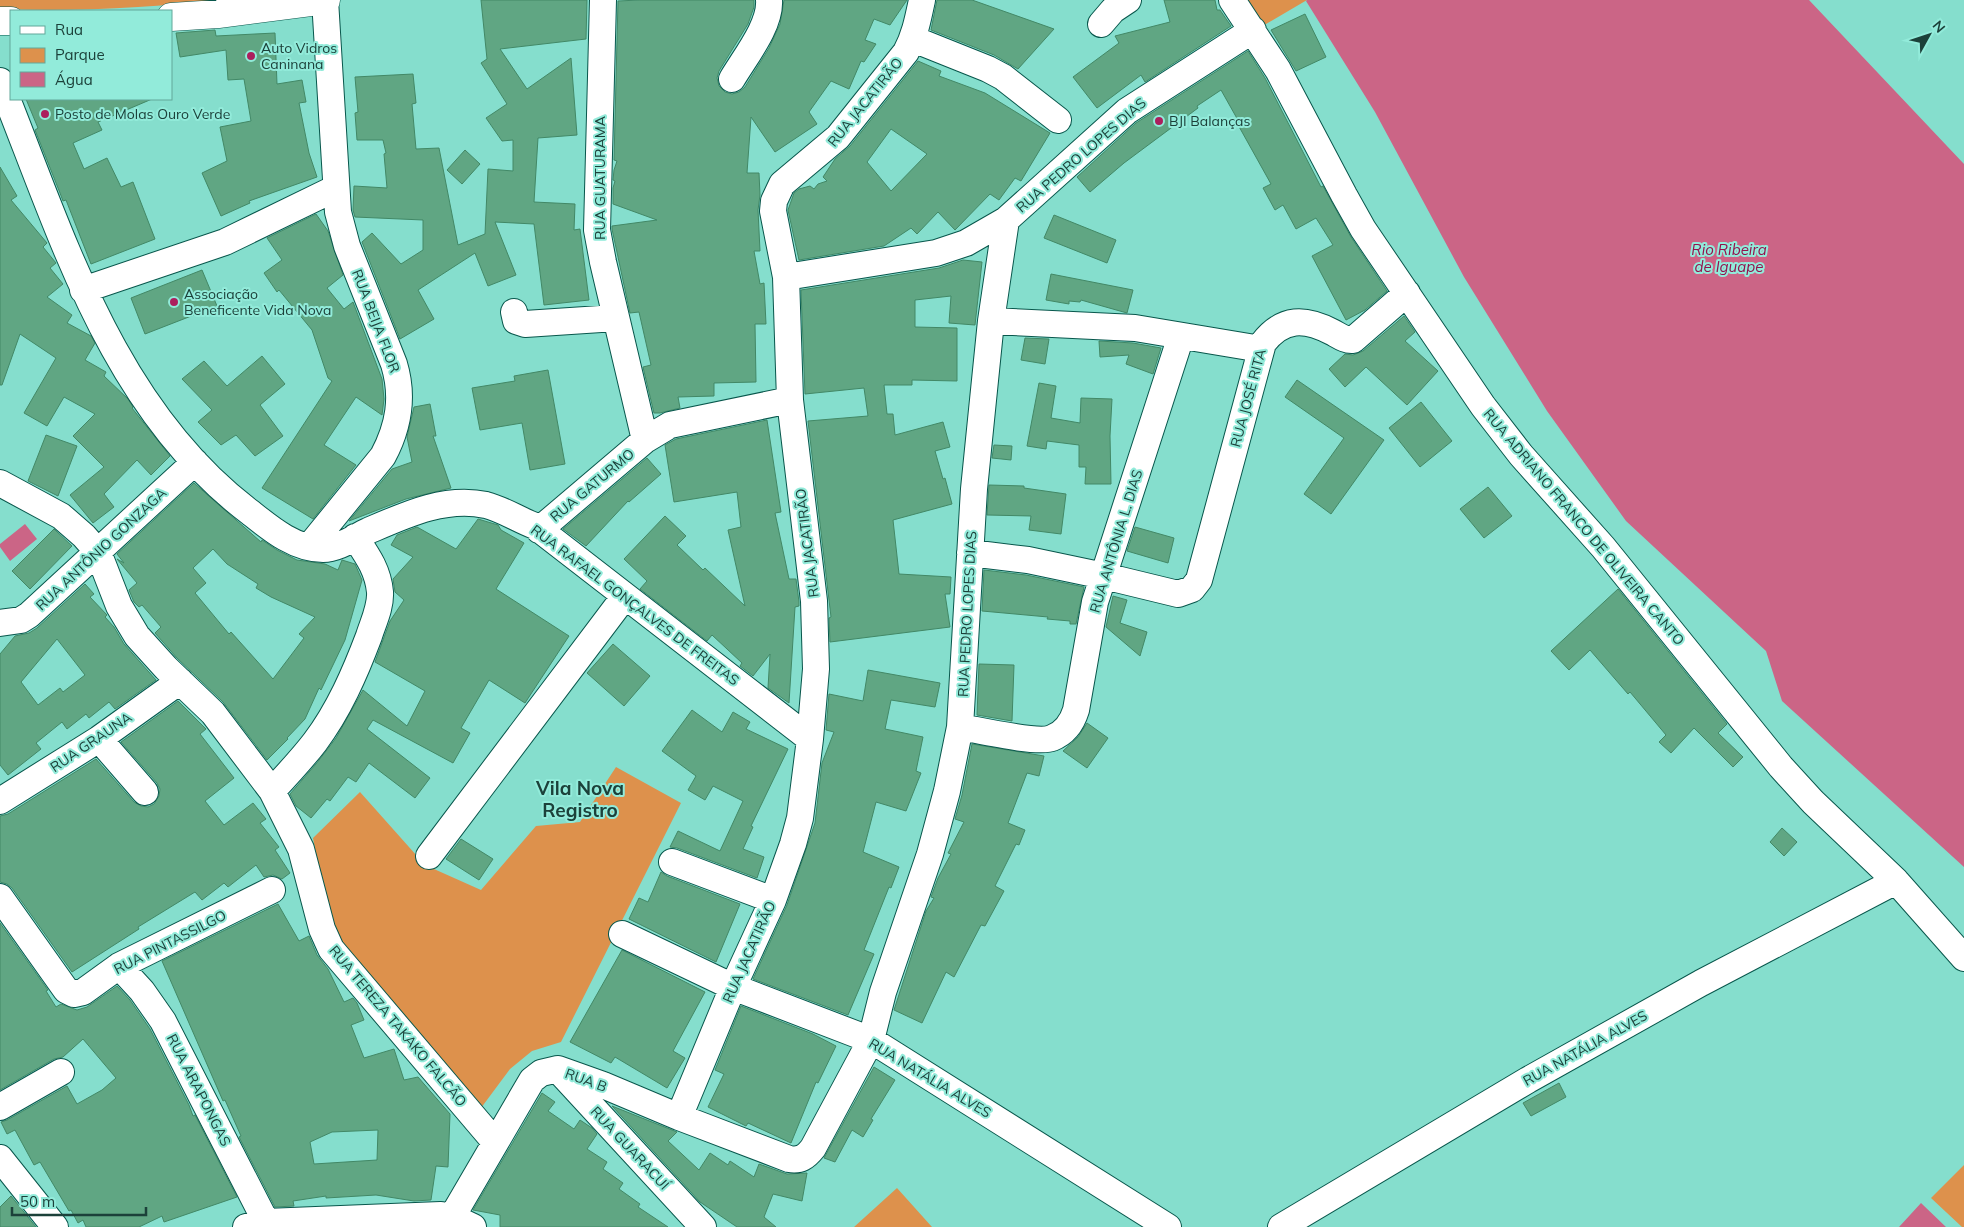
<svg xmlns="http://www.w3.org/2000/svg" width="1964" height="1227" font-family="Mulish,sans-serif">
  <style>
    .green { fill: #dd914c }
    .water { fill: #cb6586 }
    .building { fill: #60a683; stroke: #428866; fill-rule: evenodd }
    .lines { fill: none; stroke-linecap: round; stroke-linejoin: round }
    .minor-casing { stroke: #08574c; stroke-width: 28 }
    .major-casing { stroke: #08574c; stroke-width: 29 }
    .minor { stroke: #fff; stroke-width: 26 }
    .major { stroke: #fff; stroke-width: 28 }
    .poi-dot { fill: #ac1f5d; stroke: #92ebda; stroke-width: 2 }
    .labels { text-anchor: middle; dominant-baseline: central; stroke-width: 4; stroke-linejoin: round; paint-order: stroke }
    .poi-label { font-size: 14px; fill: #1c413a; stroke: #92ebda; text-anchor: start }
    .street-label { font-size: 14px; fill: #1c413a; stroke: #92ebda }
    .water-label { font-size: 15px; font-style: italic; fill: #92134d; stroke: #92ebda }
    .district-label { font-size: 19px; font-weight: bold; fill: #1c413a; stroke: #92ebda }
  </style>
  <rect width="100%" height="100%" fill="#85decd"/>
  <path class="green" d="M0,0h229c-76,7 -152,12 -229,9z
    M1232,0h75l-53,31z
    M616,767l65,36 -120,239 -29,9 -22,18 -29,39 -141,-163 -20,-70 -7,-37 47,-46 65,73 56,25 55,-64 44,-4z
    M1964,1165v62h-2l-31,-29z
    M897,1188l35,39h-78z"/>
  <path class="water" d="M1307,0h502l155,164v703l-182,-166 -16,-50 -140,-130 -79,-110 -83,-134 -89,-165 -69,-111z
    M25,524l12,15 -27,22 -10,-14v-3z
    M1921,1203l25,24h-47z"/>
  <path class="building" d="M481,0h106l-1,39 -86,10 27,40 44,-31 6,77 -39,3 -4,64 41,2 -1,26 6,-1 9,71 -45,5 -10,-81 -39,-2 21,53 -28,11 -13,-33 -57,37 16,29 -34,20 -38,-97 10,-9 29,31 22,-14v-30l-68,-3 -2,-7 1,-24 33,2 -3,-34 2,-1 -3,-13h-26l-2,-27 3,-1 -3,-35 58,-3 3,29 -4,1 4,45 23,-1 19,97 27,-11 3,-65 25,2v-31l-11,1 -16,-23 21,-14 -26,-41 6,-4z
    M639,0h115v7l-6,17 -29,47 -2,7 2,8 6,6 7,2 7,-2 6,-5 24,-39 11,-24 4,-24h123l-17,25 -16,-6 -9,21 11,4 -12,18 -3,-1 -12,28 -18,-8 -22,31 8,12 -42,28 -24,-35 -4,56h12l1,22 -2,15 2,41h-6l6,33 4,-1 2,41h-11l1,58 -42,1v13l-36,1 2,11 -20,5h-6l-11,-46 8,-2 -12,-53 -9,1 -18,-84v-3l45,-6 -44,-16v-16l2,-7 -2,-1 1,-10 3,-9 -3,-1 4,-159z
    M937,0h35l82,29 -36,40 -24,-14 -63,-25z
    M1164,0h51l2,10h3l11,16 -86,56 -4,-7 -44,33 -24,-31 46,-34 -4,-7 55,-14z
    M1305,14l21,43 -30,14 -25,-41z
    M215,30l1,6 59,-3 2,51 25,-4 4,22 -7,1 10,50 8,24 -68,24 1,2 -29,13 -19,-43 25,-12 -7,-34 31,-6 -7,-42 -16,1 -2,-30 -46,7 -4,-24z
    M1248,51l17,27 56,109 2,-1 28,51 36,54 -22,19 -19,10 -34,-64 21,-11 -17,-27 -20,11 -13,-24 -8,5 -12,-22 8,-4 -34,-61 2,-1 -18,-32 -24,16 1,2 -74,55 -34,29 -13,-15 59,-54z
    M918,61l23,10 -2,5 46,17 65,40 -29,48 -6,-3 -16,22 -9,-6 -35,36 -17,-18 -21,22 -6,-6 -27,18 -85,14 -11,-50 6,-17 5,-4 11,-3 4,3 4,-5 9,-3 -4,-4 12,-18 15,-13zM891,129l36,25 -36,37 -24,-29z
    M26,99h126l-54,23 4,8 -29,13 11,26 23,-11 14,29 12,-5 22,57 -64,25 -25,-64 -3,1 -3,-8 -25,-63 3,-2z
    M465,150l15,14 -18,20 -15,-14z
    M0,167l17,29 -6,4 36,43 -4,4 13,16 -6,5 13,16 -16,13 25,18 -5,8 24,13 4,7 -10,17 21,12 -2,4 24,23 5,8 -1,1 38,48 -19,19 -14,-15 -33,34 10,13 -21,16 -23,-28 34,-28 -31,-31 22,-22 -31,-17 -17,29 -23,-13 32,-55 -36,-24 -18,51h-2z
    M316,214l12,17 15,44 -16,13 17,21 9,-7 29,77 2,20 -2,16 -26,-18 -32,48 32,20 -43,54 -51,-31 70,-107 -4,-3 -16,-48 -33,-40 -2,2 -13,-19 18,-13 -15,-22z
    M1054,215l62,25 -9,23 -63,-25z
    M963,260l19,2 -7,63 -26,-2 2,-27 -36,4v27l42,1v53l-45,-1v5h-28l3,29h6l2,21 48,-13 7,25 -15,4 8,28 2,-1 7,26 -59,16 6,54 52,3 -1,17h-5l5,33 -120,15 -1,-24 2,-1 -23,-196 60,-5 -4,-28 -59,6 -4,-104 138,-22z
    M202,270l15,36 -72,28 -14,-36z
    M1051,274l82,16 -6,23 -46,-13 -1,2 -11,-1v3l-23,-4z
    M1404,316l11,16 -10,9 33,30 -31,34 -41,-38 -21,20 -16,-18 16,-15 8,1 10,-4z
    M1025,338l24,1 -4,25 -24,-4z
    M1099,341l34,2 28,5 -8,26 -27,-10 3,-9 -29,2z
    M262,356l23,28 -25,21 23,31 -28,20 -19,-21 -15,10 -23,-23 14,-12 -30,-31 22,-18 23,25z
    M548,370l17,94 -35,6 -8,-47 -42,7 -8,-42 43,-7 -1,-5z
    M1297,380l87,60 -53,74 -27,-20 40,-56 -59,-41z
    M1039,383l17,3 -5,32 29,5 1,-25 31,1 -2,37 1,48h-26l1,-17h-7v-22l-32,-4 -1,8 -19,-3z
    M1421,402l31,39 -32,26 -31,-39z
    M430,404l6,32h-3l18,52 -45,11 -57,22 43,-52 20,-7 -5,-25 7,-30z
    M767,420l14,92 -6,1 14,66h7l3,23v4l-4,1 -6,96 -21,-15 2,-34 -17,22 -13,-10 2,-3 -30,-28 -5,6 -67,-52 7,-8 -23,-22 41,-43 21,20 -9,9 26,25 2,-2 40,38 -17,-76 13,-3 -4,-35 -63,10 -9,-57 11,-6z
    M46,435l31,11 -19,50 -30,-15z
    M994,445l18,1 -1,14 -19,-2z
    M647,458l14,16 -32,28 -1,-1 -42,45 -23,-17z
    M194,483l67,59 1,-2 15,10 20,10 28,4 13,6 4,-10 13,4 7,16 -17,60 -24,50 -2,-2 -14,31 -18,19 1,1 -21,21 -44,-58 -46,-44 -22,-25 6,-6 -19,-22 -3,2 -5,-5 -5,-12 8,-7 -20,-24 7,4 -7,-9zM213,549l14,15 31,20 -2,4 15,9 44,20 -16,17 5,4 -31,41 -42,-47 -2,2 -34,-41 11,-10 -13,-15z
    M989,485l35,1v2l42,6 -5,40 -32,-4 2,-14 -44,-1z
    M1488,487l24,29 -28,22 -24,-29z
    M478,519l20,6 3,5 23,13 -28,46 73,47 -44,67 -36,-23 -28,48 9,5 -17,30 -80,-43 -6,9 63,49 -15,20 -46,-35 -13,19 -8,-5 -18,24 -3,-2 -16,19 -15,-12 -6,-12 26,-30 20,-26 27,-48 44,36 18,-35 -50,-29 15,-41 14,-21 -9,-8 -2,-13 20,-22 -22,-12 6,-10 20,-8 39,22z
    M1135,527l39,11 -6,25 -41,-12z
    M54,529l18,17 -42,43 -18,-18z
    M984,570l42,5 58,12 -8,37h-6v-3l-23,-2 1,-2 -66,-6z
    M85,584l9,10 -4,3 17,18 -2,2 9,10 10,17 32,36 -41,29 -6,-7 -20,16 -3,-4 -19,15 -5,-7 -26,21 5,6 -33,26 -8,-10v-111l15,-18 14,-3 8,-5zM57,639l28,36 -22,17 -3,-4 -22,17 -17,-23z
    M1618,589l109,135 -9,9 25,24 -10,10 -39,-39 -23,25 -12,-11 7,-7 -36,-43 -2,2 -38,-44 -21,20 -18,-19z
    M1113,596l14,4 -7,23 27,9 -7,24 -34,-29z
    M613,644l37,32 -26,30 -37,-33z
    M979,664l35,1 -2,56 -35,-6z
    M868,670l72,13 -5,24 -44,-7 -6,29 38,8 -7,34 5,2 -15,38 -30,-9 -13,50 36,15 -8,21 -2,-1 -25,63 10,4 -26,61 -95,-36 34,-74 28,-82 7,-60 12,-31 -8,-2 3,-36 34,7z
    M178,701l28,28 -6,5 34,44 -29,23 19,24 29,-22 13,16 -6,4 19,24 -4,3 15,23 -8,6 -9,-4 -9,2 -8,-12 -28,22 -4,-4 -22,17 -7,-8 -57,35 1,2 -67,43 -60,-84 -5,-4 -7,-2v-66l8,-2 88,-55 38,43 7,4 7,1 6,-3 5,-8 1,-7 -3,-6 -36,-41z
    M692,710l30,22 11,-20 17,10 -4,7 42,20 -37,77 2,1 -10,22 21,8 -7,21 -80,-30 -7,-1 8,-16 42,20 23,-50 -30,-15 -8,14 -17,-10 8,-14 -34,-25z
    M1087,723l21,15 -21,30 -24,-17 15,-14z
    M972,744l72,12 -5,20 -12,-3 -19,50 17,7 -6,15 -3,-1 -21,42 9,5 -19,35 -4,-1 -27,52 -8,-5 -24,51 -28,-13 32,-99 8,-13 -3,-1 7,-19 13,-24 -3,-1 16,-31 -9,-3 7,-24z
    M1782,828l15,14 -13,14 -14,-14z
    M461,839l32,20 -14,21 -33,-21z
    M661,872l6,4 73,28 -24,58 -87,-43 10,-21 9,4z
    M278,904l21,37 10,-5 8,19 11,14 16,33 9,-4 4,5 7,17 -13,5 13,33 30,-9 10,31 14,-3 32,37 -2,53 -12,-1 -5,34 -17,1 -38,-6 -50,3v-2l-33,5 1,5 -19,1 -36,-70 2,-1 -16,-36 -2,1 -61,-140zM378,1130l-1,30 -63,4 -4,-22 22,-10z
    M0,923l48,67 -2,1 10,16 5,-3 16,6 10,-3 30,-21 13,14 20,29 39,76 4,11 2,-1 42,82 -73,25 -2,-6 -23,11h-53l-3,-7 -5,3 -7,-13 -2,1 -29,-49 -6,3 -19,-35 -8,4 -6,-12 6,-2 60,-34 10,18 25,-14 14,-12 -33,-39 -20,18 -9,2 -54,31z
    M622,950l83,42 -32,59 12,7 -18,30 -52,-31 -4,6 -41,-21z
    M741,1006l72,28 23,12 -18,37 -2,-1 -25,61 -43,-20 -2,3 -38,-19 16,-33 -9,-4z
    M874,1067l21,13 -24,39 2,1 -10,17 -11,-7 -17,32 -11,-4z
    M1559,1083l7,14 -35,19 -8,-13z
    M542,1093l13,9 -7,9 26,18 6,-9 12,8 5,6 -10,15 20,13 -4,7 20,14 -4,6 21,15 -2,3 30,20h-168v-12l-27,-5z
    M612,1106l65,26 -9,9 31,29 11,-17 18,12 2,-4 24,16 5,-13 28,10 20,-1 -5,28 -29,-7 -9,23 12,10h-39l-37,-25z
    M11,1196l25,31h-36v-20z"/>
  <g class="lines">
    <defs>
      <path id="minor" d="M603,0l-6,230 6,32 42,178
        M1232,0l46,70 66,125 19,34 120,177 38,49 82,92 178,220 32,35 83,79 68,77
        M1101,24l12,-14 15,-10
        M913,39l75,30 15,8 55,43
        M732,79c13,-22 39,-54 37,-79
        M0,81c62,154 112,328 251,432 20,16 44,36 72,36 15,0 32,-12 45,-18 37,-16 77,-35 118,-26 16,4 33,15 49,21l275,213
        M786,277l150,-24 30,-10 40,-23 121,-109 126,-81
        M83,290l142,-48 111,-54
        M514,312l2,9 9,3 91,-6
        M991,321l144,7 126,21
        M0,483l61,33 23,20 14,16 21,54 18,30 29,32 47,45 59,78 29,58 21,80 9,20 164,193
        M539,530l106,-90 25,-15 120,-25
        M309,547l74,-91c16,-30 21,-59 11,-92l-47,-118 -9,-34 -13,-212
        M970,553l58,7 76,16 74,18 14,-5 7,-9 64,-237c20,-26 42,-25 69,-11 6,3 14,9 21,8l54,-47
        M0,623l21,-3 8,-5 166,-153
        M960,727c18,3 78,17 92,11 13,-5 20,-15 24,-28l19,-108 86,-266
        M99,739l46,53
        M272,791c15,-16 30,-32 43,-49 24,-32 40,-69 54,-106 4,-13 12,-29 11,-44 -2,-22 -13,-37 -25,-55
        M0,801l99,-62 81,-58
        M429,856l196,-260
        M672,862l101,38
        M0,897l66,93 8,4 9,-2 36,-26 153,-76
        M622,934l111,53 138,53 297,187
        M119,966l23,25 21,30 103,201
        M560,1072l143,155
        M0,1107l61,-35
        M679,1117l54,-130 40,-87 20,-56 7,-26 10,-79 6,-70 -2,-68 -24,-201 -4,-123 -13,-66 1,-10 8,-17 56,-47 68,-85c9,-17 12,-33 16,-52
        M0,1158l55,69
        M452,1217l80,-137 9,-7 17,-4 45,16 76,32 110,42c11,2 17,-2 24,-11l58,-108 12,-48 47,-138 17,-63 13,-64 14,-238 17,-168 15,-101
        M246,1227l20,-5 175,-7 11,2 21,10
        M1281,1227l247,-147 173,-97 195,-102"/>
      <path id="major" d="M171,17l47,-3 108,-14
        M0,21h11"/>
    </defs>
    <use href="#minor" class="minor-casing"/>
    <use href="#major" class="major-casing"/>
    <use href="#minor" class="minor"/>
    <use href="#major" class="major"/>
  </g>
  <g class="poi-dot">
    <circle cx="251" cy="56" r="5"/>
    <circle cx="45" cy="114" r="5"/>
    <circle cx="1159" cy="121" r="5"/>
    <circle cx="174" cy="302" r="5"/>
  </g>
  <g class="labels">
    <g class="poi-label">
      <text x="261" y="48">Auto Vidros<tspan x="261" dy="16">Caninana</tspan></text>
      <text x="55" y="114">Posto de Molas Ouro Verde</text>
      <text x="1169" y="121">BJI Balanças</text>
      <text x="184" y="294">Associação<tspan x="184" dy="16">Beneficente Vida Nova</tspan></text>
    </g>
    <g class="street-label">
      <text transform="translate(865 102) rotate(-51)">RUA JACATIRÃO</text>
      <text transform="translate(1081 155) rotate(-41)">RUA PEDRO LOPES DIAS</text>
      <text transform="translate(600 178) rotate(-90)">RUA GUATURAMA</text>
      <text transform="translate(376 321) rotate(69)">RUA BEIJA FLOR</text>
      <text transform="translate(1248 398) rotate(-75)">RUA JOSÉ RITA</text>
      <text transform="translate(592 485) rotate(-40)">RUA GATURMO</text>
      <text transform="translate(1584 527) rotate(50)">RUA ADRIANO FRANCO DE OLIVEIRA CANTO</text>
      <text transform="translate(1116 541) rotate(-73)">RUA ANTÔNIA L. DIAS</text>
      <text transform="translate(807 543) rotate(-97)">RUA JACATIRÃO</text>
      <text transform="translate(101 549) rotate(-43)">RUA ANTÔNIO GONZAGA</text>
      <text transform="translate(635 605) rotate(37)">RUA RAFAEL GONÇALVES DE FREITAS</text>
      <text transform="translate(967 614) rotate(-87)">RUA PEDRO LOPES DIAS</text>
      <text transform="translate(91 742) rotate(-34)">RUA GRAUNA</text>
      <text transform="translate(170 942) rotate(-27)">RUA PINTASSILGO</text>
      <text transform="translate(749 952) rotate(-66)">RUA JACATIRÃO</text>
      <text transform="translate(398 1026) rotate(50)">RUA TEREZA TAKAKO FALCÃO</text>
      <text transform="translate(1585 1048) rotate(-29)">RUA NATÁLIA ALVES</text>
      <text transform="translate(930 1078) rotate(31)">RUA NATÁLIA ALVES</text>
      <text transform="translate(586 1080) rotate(20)">RUA B</text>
      <text transform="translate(199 1090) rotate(63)">RUA ARAPONGAS</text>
      <text transform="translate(630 1148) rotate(47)">RUA GUARACUÍ</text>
    </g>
    <g class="water-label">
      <text x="1729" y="249">Rio Ribeira<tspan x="1729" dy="17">de Iguape</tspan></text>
    </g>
    <g class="district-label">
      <text x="580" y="788">Vila Nova<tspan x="580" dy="22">Registro</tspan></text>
    </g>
  </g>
  <rect x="10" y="10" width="162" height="90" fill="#92ebda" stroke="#63a79a"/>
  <rect x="20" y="26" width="25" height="8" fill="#ffffff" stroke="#63a79a"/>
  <text x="55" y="35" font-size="15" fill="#1c413a">Rua</text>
  <rect x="20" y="48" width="25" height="15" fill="#dd914c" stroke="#63a79a"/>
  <text x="55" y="60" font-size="15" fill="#1c413a">Parque</text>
  <rect x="20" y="72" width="25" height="15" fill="#cb6586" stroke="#63a79a"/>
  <text x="55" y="85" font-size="15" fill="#1c413a">Água</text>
  <g transform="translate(1929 35) rotate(50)" stroke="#92ebda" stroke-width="4" paint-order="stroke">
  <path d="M0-4L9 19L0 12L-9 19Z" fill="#1c413a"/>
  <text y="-8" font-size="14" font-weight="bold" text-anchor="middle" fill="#1c413a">N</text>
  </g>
  <path d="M12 1207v8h134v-8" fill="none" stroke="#1c413a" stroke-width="2.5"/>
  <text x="20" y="1207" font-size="15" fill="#1c413a" stroke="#92ebda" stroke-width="4" paint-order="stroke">50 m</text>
</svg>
